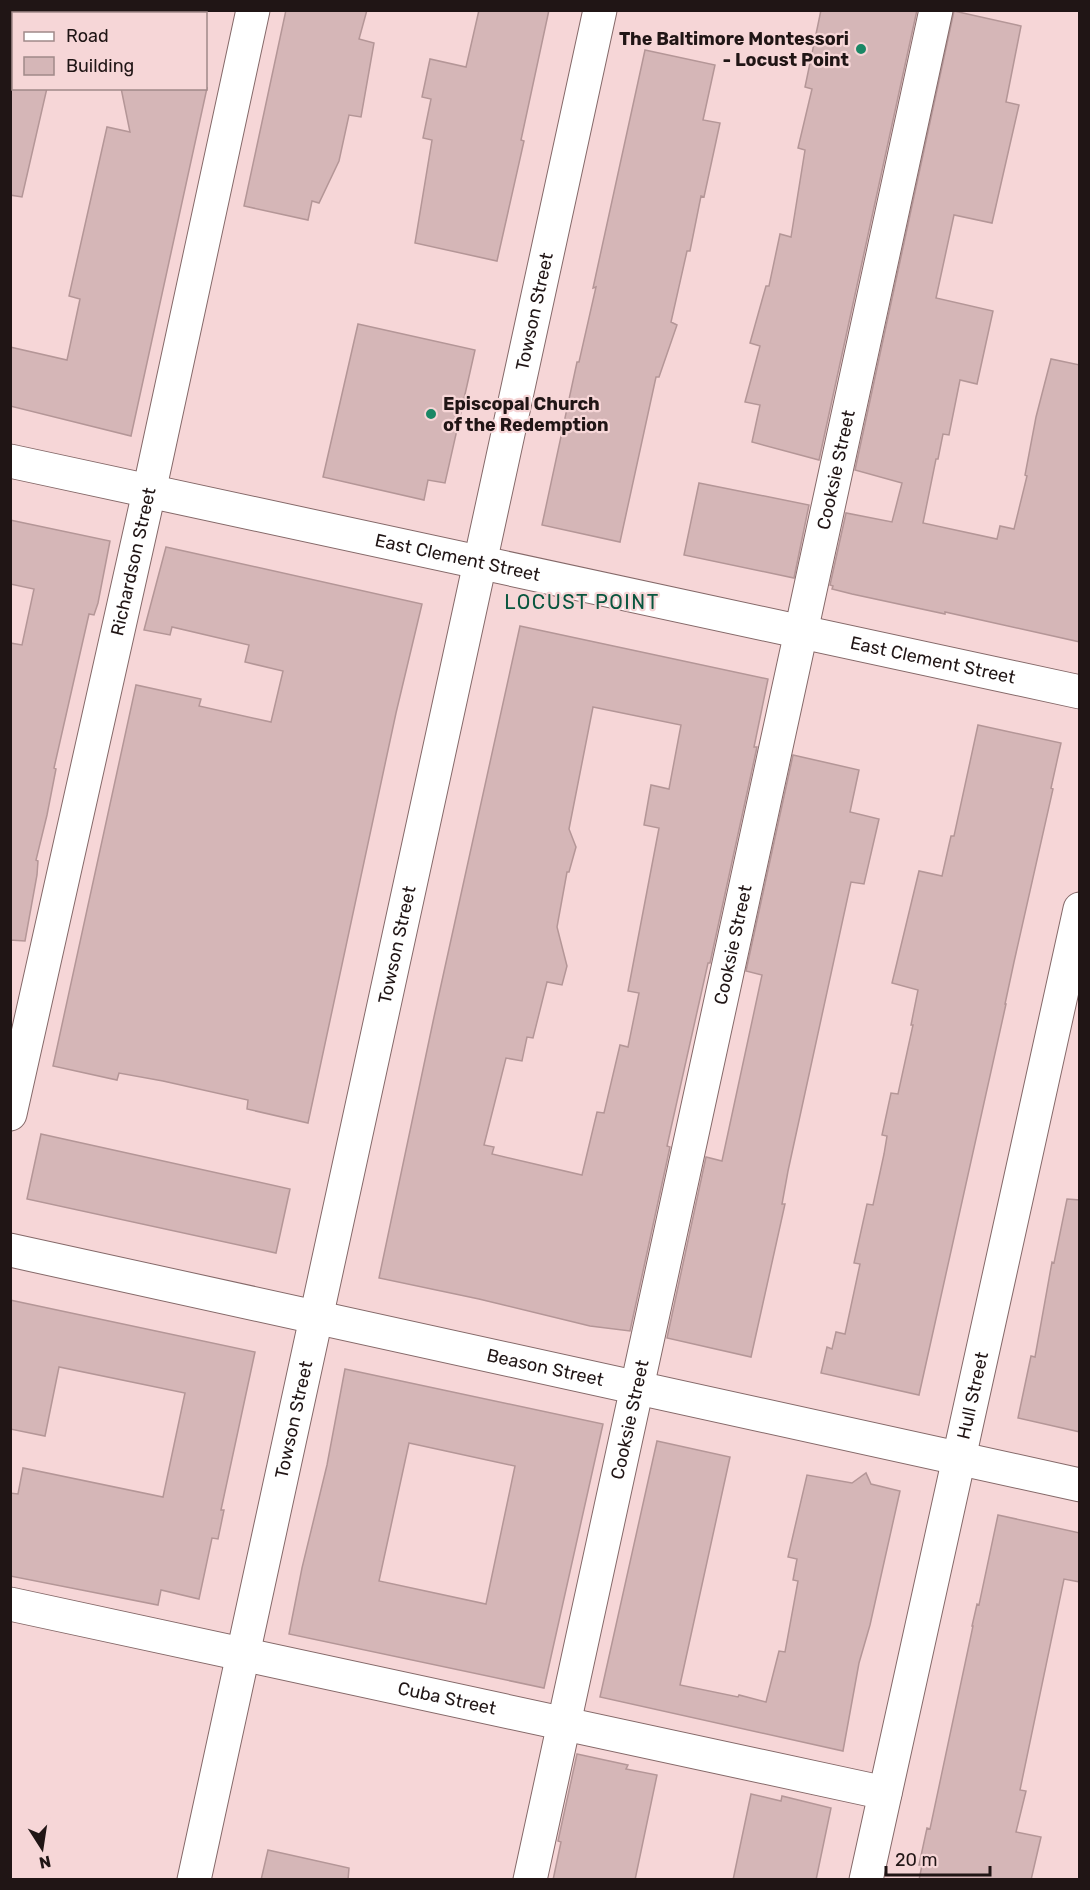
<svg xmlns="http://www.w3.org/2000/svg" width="1090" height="1890" font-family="Rubik,sans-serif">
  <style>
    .building { fill: #d5b6b7; stroke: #b49697; stroke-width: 1.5; fill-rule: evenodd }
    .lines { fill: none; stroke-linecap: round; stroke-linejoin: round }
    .street-casing { stroke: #856969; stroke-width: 35 }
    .street { stroke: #fff; stroke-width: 33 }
    .poi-dot { fill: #1a8765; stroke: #f6d6d7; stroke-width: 2 }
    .labels { text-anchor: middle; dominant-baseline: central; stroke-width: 4.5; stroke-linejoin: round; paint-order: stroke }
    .poi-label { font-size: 18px; font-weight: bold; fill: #201515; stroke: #f6d6d7; text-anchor: end }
    .street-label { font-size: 18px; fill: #201515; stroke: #f6d6d7 }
    .neighbourhood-label { font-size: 20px; letter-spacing: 1.5px; fill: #09563f; stroke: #f6d6d7 }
  </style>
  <rect width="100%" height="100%" fill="#f6d6d7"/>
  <path class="building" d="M286,10h81l-8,29 15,4 -13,74 -12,-2 -10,46 -20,42 -7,-2 -4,19 -64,-14z
    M479,10h70l-28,130 3,1 -27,120 -82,-18 17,-103 -9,-2 8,-39 -9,-2 8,-38 36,8z
    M821,10h96l-98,450 -67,-18 8,-37 -15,-3 15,-56 -10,-3 16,-57h3l11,-52 11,3 14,-87 -7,-2 14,-59 -7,-2z
    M954,11l67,15 -15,76 13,3 -27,118 -38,-8 -18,83 57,13 -16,73 -17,-4 -11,55 -6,-1 -5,25h-2l-13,64 74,16 3,-13 14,3 13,-53 -2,-1 11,-58 15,-58 29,6v277l-135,-30v2l-93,-20 -20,-5 1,-3 -3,-1 16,-72 46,9 10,-39 -47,-13z
    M645,50l70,15 -12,55 17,3 -16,74 -3,-1 -11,55h-3l-16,71 6,3 -18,52h-3l-36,165 -78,-17 35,-163h2l17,-75 -3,1z
    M10,88h37l-25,109 -12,-2z
    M121,88h86l-76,348 -121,-30v-59l57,13 13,-61 -11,-3 38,-169 23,5z
    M358,324l117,26 -30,133 -17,-3 -4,20 -101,-23z
    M699,483l110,22 -15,73 -110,-23z
    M10,520l100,21 -12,62 -4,12 -5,-1 -35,154 2,1 -9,46 -11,45 2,1 -1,14 -12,66 -15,-1v-297l12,2 12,-56 -24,-5z
    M166,547l256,57 -26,109 -88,410 -61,-14 1,-9 -85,-19 -44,-8 -2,7 -64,-14 83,-381 65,14 -2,7 72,16 12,-51 -38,-9 4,-17 -77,-18 -2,8 -26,-5z
    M520,626l248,53 -14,68h3l-47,216h-2l-37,165 -4,18 3,1 -40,184 -40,-5 -111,-27 -100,-21 55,-261zM593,707l88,18 -12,64 -18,-4 -7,40 15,3 -31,163 11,2 -11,54 -8,-2 -16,68 -7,-1 -15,63 -90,-21 2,-7 -10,-2 22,-87 16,3 5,-24 6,1 14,-56 15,3 5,-19 -10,-39 10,-55h2l7,-25 -7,-18z
    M978,725l83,18 -10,45 2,1 -39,173 -9,42h1l-87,391 -98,-22 6,-26 5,2 4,-17 9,2 15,-70 -6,-1 13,-59 6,1 11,-51 3,-18 -5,-1 9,-42 7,1 15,-69h-2l7,-35 -26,-7 27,-112 23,5 9,-40h3z
    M793,755l66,15 -9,42 29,7 -15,65 -13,-2 -63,289 -6,33h3l-34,153 -84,-19 39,-181 16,4 40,-186 -16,-4z
    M41,1134l249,55 -14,64 -249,-54z
    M1067,1199l13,1v232l-62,-14 13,-62 4,1 17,-95 2,1z
    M10,1300l245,52 -34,158h3l-6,29 -6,-1 -13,61 -38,-9 -3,15 -148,-29v-83l8,1 5,-26 140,29 22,-104 -126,-26 -14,69 -35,-7z
    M345,1369l258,55 -59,264 -255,-54 13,-66 25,-103zM409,1443l106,23 -29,138 -107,-23z
    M657,1441l73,16 -50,228 58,12 1,-2 27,7 13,-51 6,1 13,-71 -5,-1 4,-21 -9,-2 19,-82 45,8 14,-10 5,11 29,7 -30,134 -11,38 -16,88 -243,-54z
    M998,1515l82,18v49l-16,-3 -44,211 6,1 -10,41 25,5 -10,43h-112l3,-15h-3l8,-37 3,1 43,-203h-1l5,-22 2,1z
    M577,1754l51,11 -2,4 31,6 -22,105h-82l8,-38 -3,-1z
    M751,1794l30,7 1,-5 49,12 -15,72h-83z
    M268,1850l81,18 -1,12h-87z"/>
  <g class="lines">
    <defs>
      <g id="street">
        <path id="s1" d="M10,461l1070,231"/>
        <path id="s2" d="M10,1114l139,-622 104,-482"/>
        <path id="s3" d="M10,1250l1070,235"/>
        <path id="s4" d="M10,1604l875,189"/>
        <path id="s5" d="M194,1880l406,-1870"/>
        <path id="s6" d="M530,1880l406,-1870"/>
        <path id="s7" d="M866,1880l214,-971"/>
      </g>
    </defs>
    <use href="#street" class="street-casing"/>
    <use href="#street" class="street"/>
  </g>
  <g class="poi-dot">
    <circle cx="861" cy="49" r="6"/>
    <circle cx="431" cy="414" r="6"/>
  </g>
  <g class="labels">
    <g class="poi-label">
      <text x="849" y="39">The Baltimore Montessori<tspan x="849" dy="21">- Locust Point</tspan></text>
      <text x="443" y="404" text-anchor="start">Episcopal Church<tspan x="443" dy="21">of the Redemption</tspan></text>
    </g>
    <g class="street-label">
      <text stroke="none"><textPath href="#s5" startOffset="1605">Towson Street</textPath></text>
      <text stroke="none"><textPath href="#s6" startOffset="1443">Cooksie Street</textPath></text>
      <text stroke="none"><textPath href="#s1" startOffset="458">East Clement Street</textPath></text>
      <text stroke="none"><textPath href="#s2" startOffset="566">Richardson Street</textPath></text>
      <text stroke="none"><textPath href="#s1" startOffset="944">East Clement Street</textPath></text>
      <text stroke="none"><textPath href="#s5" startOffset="957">Towson Street</textPath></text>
      <text stroke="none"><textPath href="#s6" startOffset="957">Cooksie Street</textPath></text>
      <text stroke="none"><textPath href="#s3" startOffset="548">Beason Street</textPath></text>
      <text stroke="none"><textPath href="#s7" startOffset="496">Hull Street</textPath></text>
      <text stroke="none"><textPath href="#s5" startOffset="471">Towson Street</textPath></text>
      <text stroke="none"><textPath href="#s6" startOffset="471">Cooksie Street</textPath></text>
      <text stroke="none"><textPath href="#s4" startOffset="447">Cuba Street</textPath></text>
    </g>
    <g class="neighbourhood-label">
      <text x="582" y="602">LOCUST POINT</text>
    </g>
  </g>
  <rect width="1090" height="1890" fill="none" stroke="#201515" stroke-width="24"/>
  <rect x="12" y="12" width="195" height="78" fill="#f6d6d7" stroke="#a08989" stroke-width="1.5"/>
  <rect x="24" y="32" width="30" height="9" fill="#ffffff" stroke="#a08989" stroke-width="1.5"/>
  <text x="66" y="42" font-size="18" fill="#201515">Road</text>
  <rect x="24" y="57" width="30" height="18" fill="#d5b6b7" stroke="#a08989" stroke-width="1.5"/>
  <text x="66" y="72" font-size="18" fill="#201515">Building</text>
  <g transform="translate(42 1848) rotate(168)" stroke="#f6d6d7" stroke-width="4.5" paint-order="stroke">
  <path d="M0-4.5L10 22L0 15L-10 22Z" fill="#201515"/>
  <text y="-9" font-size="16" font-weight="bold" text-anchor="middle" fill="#201515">N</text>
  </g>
  <path d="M886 1866v9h104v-9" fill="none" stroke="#201515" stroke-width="3"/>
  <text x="895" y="1866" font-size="18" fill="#201515" stroke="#f6d6d7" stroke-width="4.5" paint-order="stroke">20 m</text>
</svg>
